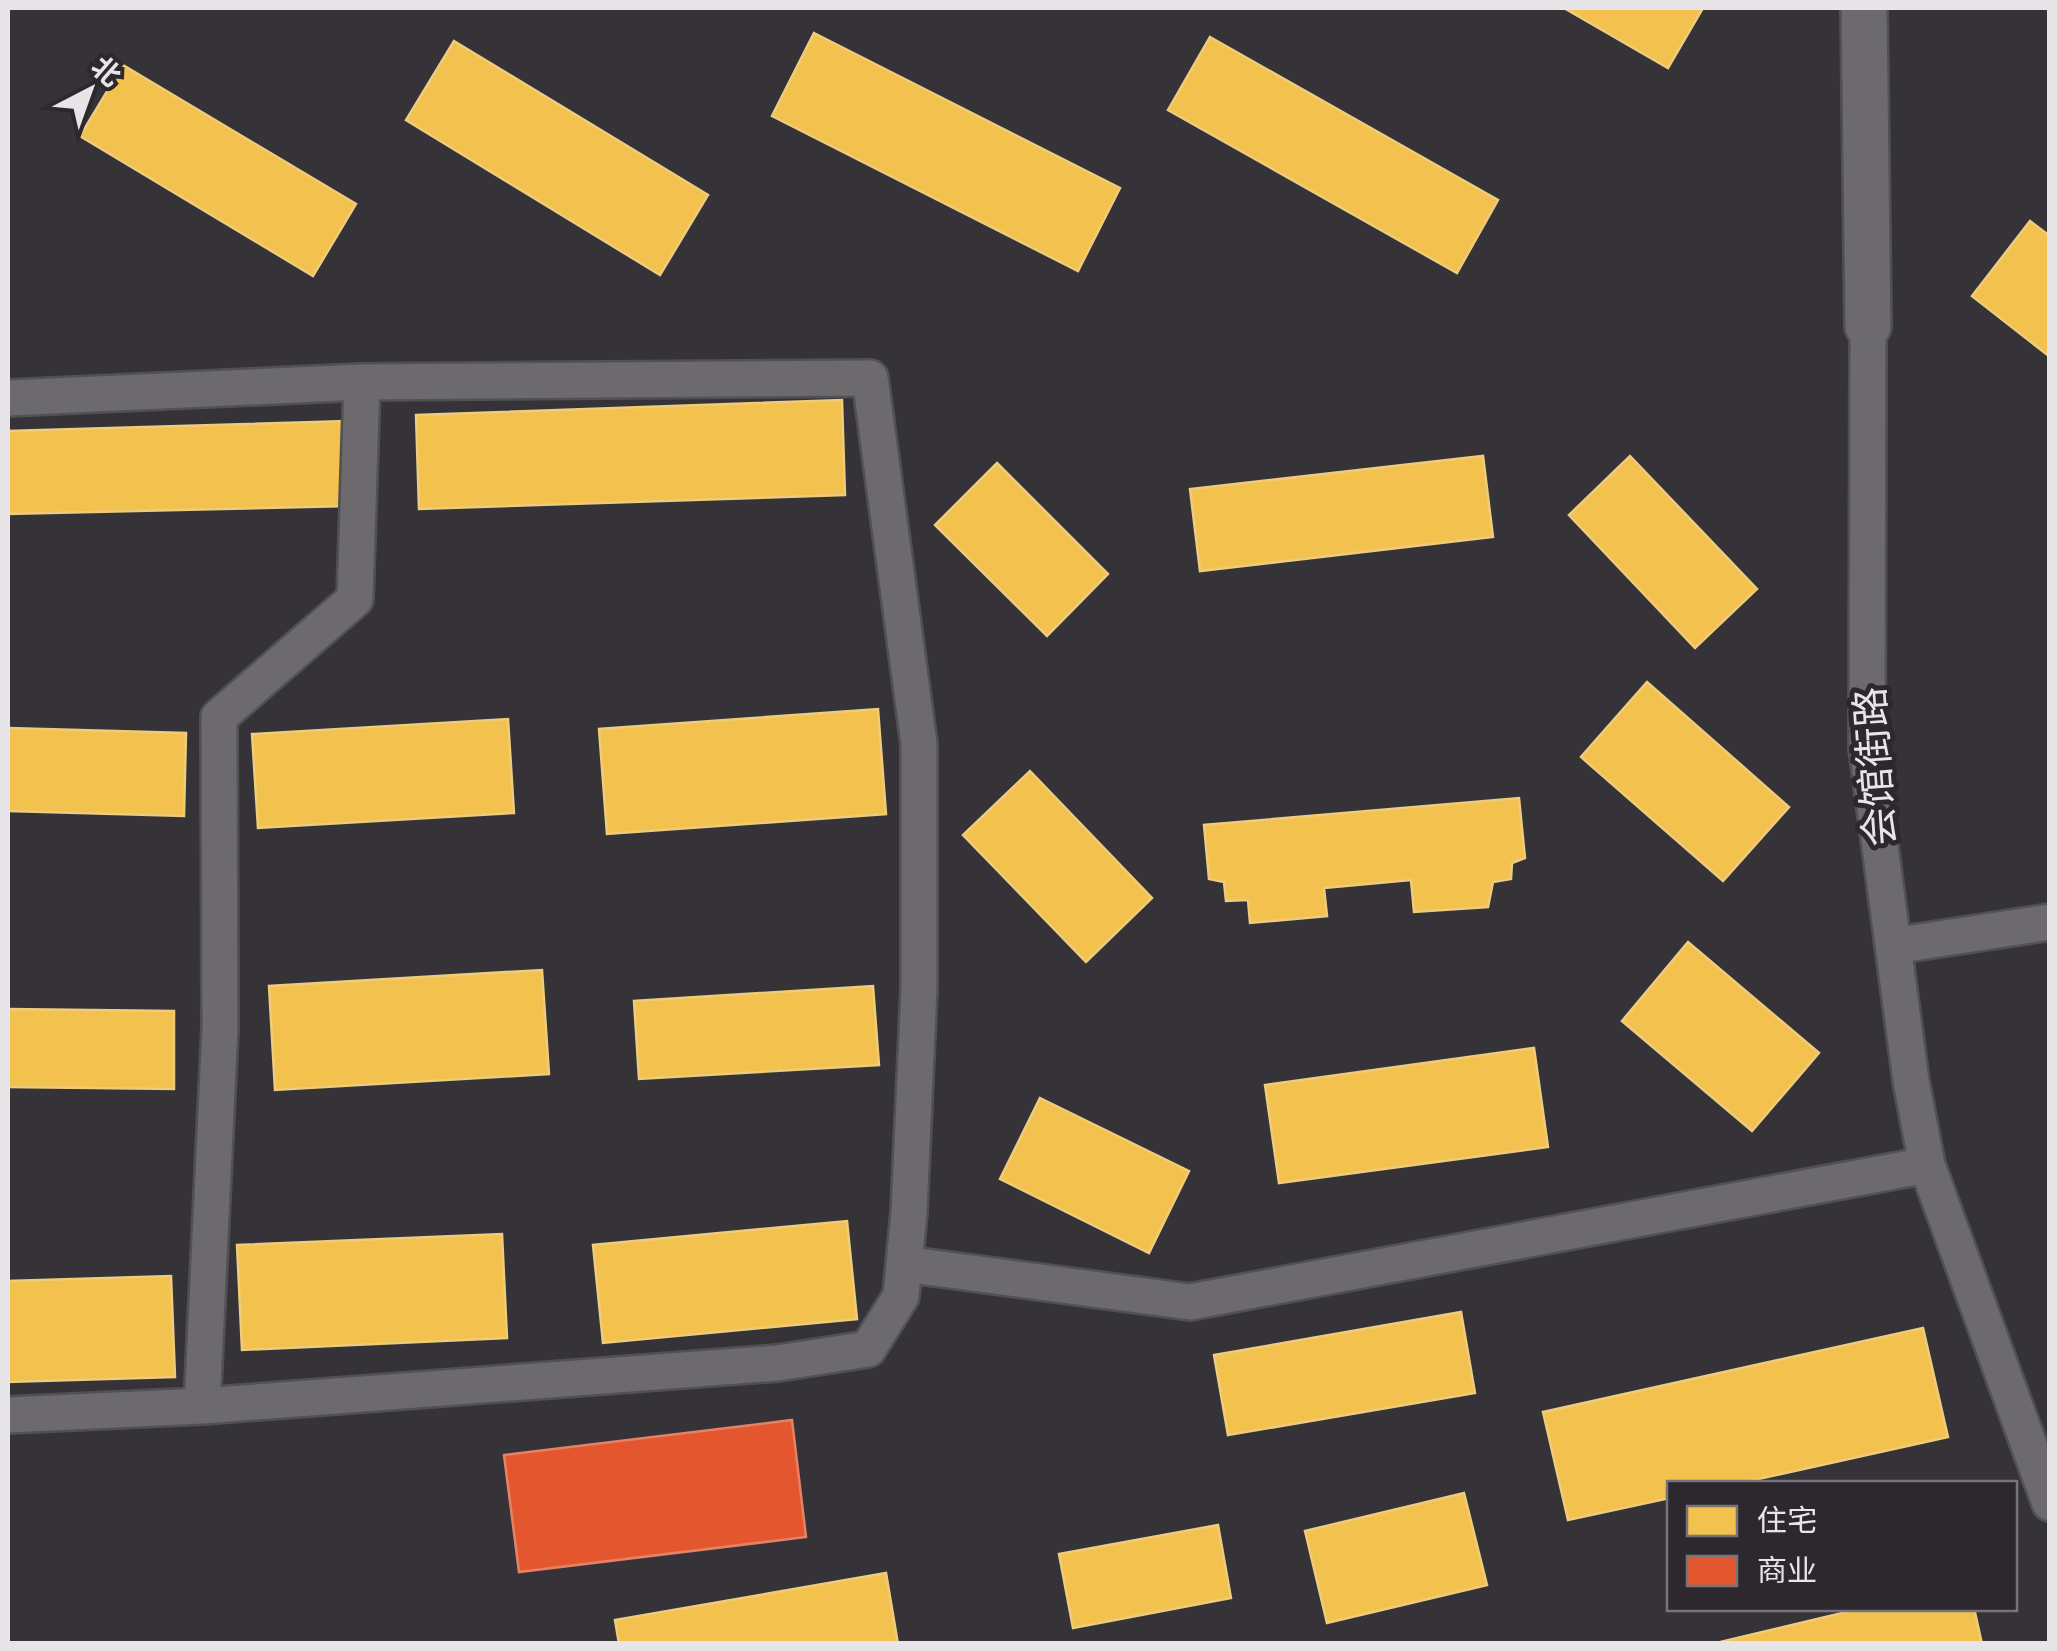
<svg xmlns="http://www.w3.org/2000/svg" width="2057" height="1651" font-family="Jost,'Noto Sans SC',sans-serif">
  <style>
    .homes { fill: #f2c14e; stroke: #efcc7c; stroke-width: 2.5 }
    .shops { fill: #e4572e; stroke: #e58266; stroke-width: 2.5 }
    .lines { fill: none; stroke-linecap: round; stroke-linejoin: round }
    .minor-casing { stroke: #525053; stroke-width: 40 }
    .tertiary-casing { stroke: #525053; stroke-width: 50 }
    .minor { stroke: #6c6a6d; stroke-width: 35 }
    .tertiary { stroke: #6c6a6d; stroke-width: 45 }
    .labels { text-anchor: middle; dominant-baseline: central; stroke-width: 10; stroke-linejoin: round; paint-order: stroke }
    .street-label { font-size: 40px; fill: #e8e5e9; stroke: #2c282e }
  </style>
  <rect width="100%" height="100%" fill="#353337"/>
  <path class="homes" d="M1564,8h139l-35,60z
    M814,33l306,155 -42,83 -306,-155z
    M1210,37l288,163 -41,73 -289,-163z
    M454,41l254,154 -48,80 -254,-155z
    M123,65l233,139 -43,72 -233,-140z
    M2030,221l20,15v121l-78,-61z
    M842,400l3,95 -426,14 -3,-94z
    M347,421l2,85 -341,8v-83z
    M1483,456l10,81 -293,34 -10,-82z
    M1630,456l127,133 -62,59 -126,-133z
    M997,463l111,111 -61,62 -112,-111z
    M1647,682l142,125 -66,74 -142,-124z
    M878,709l8,105 -279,20 -8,-105z
    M508,719l6,94 -256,15 -6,-94z
    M8,728l178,5 -2,83 -176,-5z
    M1030,771l122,127 -66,64 -123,-127z
    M1519,798l6,60 -13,5 -1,16 -18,3 -5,25 -74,5 -3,-32 -87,8 3,28 -77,7 -2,-23 -22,1 -2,-19 -15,-3 -5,-54z
    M1688,942l131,111 -67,78 -130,-110z
    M542,970l7,104 -274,16 -6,-104z
    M873,986l6,79 -240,14 -5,-78z
    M8,1009l166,2v78l-166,-2z
    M1534,1048l14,99 -269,36 -14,-98z
    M1040,1098l149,73 -40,82 -149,-74z
    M847,1221l10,98 -254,24 -10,-98z
    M502,1234l5,104 -265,12 -5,-105z
    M171,1276l4,101 -167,5v-101z
    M1461,1312l14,81 -247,42 -14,-80z
    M1923,1328l25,109 -212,47h-66v14l-102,22 -25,-108z
    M1464,1493l23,92 -160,38 -22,-92z
    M1218,1525l13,73 -158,30 -14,-74z
    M886,1573l12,71h-279l-4,-24z
    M1863,1608h111l8,36h-270z"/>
  <path class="shops" d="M792,1420l14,117 -287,35 -15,-117z"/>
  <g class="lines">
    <defs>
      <path id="minor" d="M1868,326l-1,422 44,333 16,84 123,338
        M8,398l354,-16 508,-4 49,366v245l-10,223 -8,84 -33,53 -90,14 -576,43
        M1893,946l157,-24
        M904,1264l286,38 737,-137
        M8,1415l194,-9 18,-378 -1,-311 136,-118 7,-217"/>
      <path id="tertiary" d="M1864,8l4,318"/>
    </defs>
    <use href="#minor" class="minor-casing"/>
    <use href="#tertiary" class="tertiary-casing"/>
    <use href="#minor" class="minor"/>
    <use href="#tertiary" class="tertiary"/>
  </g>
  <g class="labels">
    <g class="street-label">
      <text transform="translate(1875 767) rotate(-94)">会馆街路</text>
    </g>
  </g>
  <rect width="2057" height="1651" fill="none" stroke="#e8e5e9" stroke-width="20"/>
  <rect x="1667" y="1481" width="350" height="130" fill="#2c282e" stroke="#777479" stroke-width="2.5"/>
  <rect x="1687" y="1506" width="50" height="30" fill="#f2c14e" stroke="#777479" stroke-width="2.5"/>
  <text x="1757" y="1531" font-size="30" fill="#e8e5e9">住宅</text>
  <rect x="1687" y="1556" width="50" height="30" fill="#e4572e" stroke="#777479" stroke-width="2.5"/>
  <text x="1757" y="1581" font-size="30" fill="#e8e5e9">商业</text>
  <g transform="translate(90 90) rotate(41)" stroke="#2c282e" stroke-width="8" paint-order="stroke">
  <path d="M0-8L18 38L0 25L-18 38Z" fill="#e8e5e9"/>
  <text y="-15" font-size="28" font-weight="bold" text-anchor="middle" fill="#e8e5e9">北</text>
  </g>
</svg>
